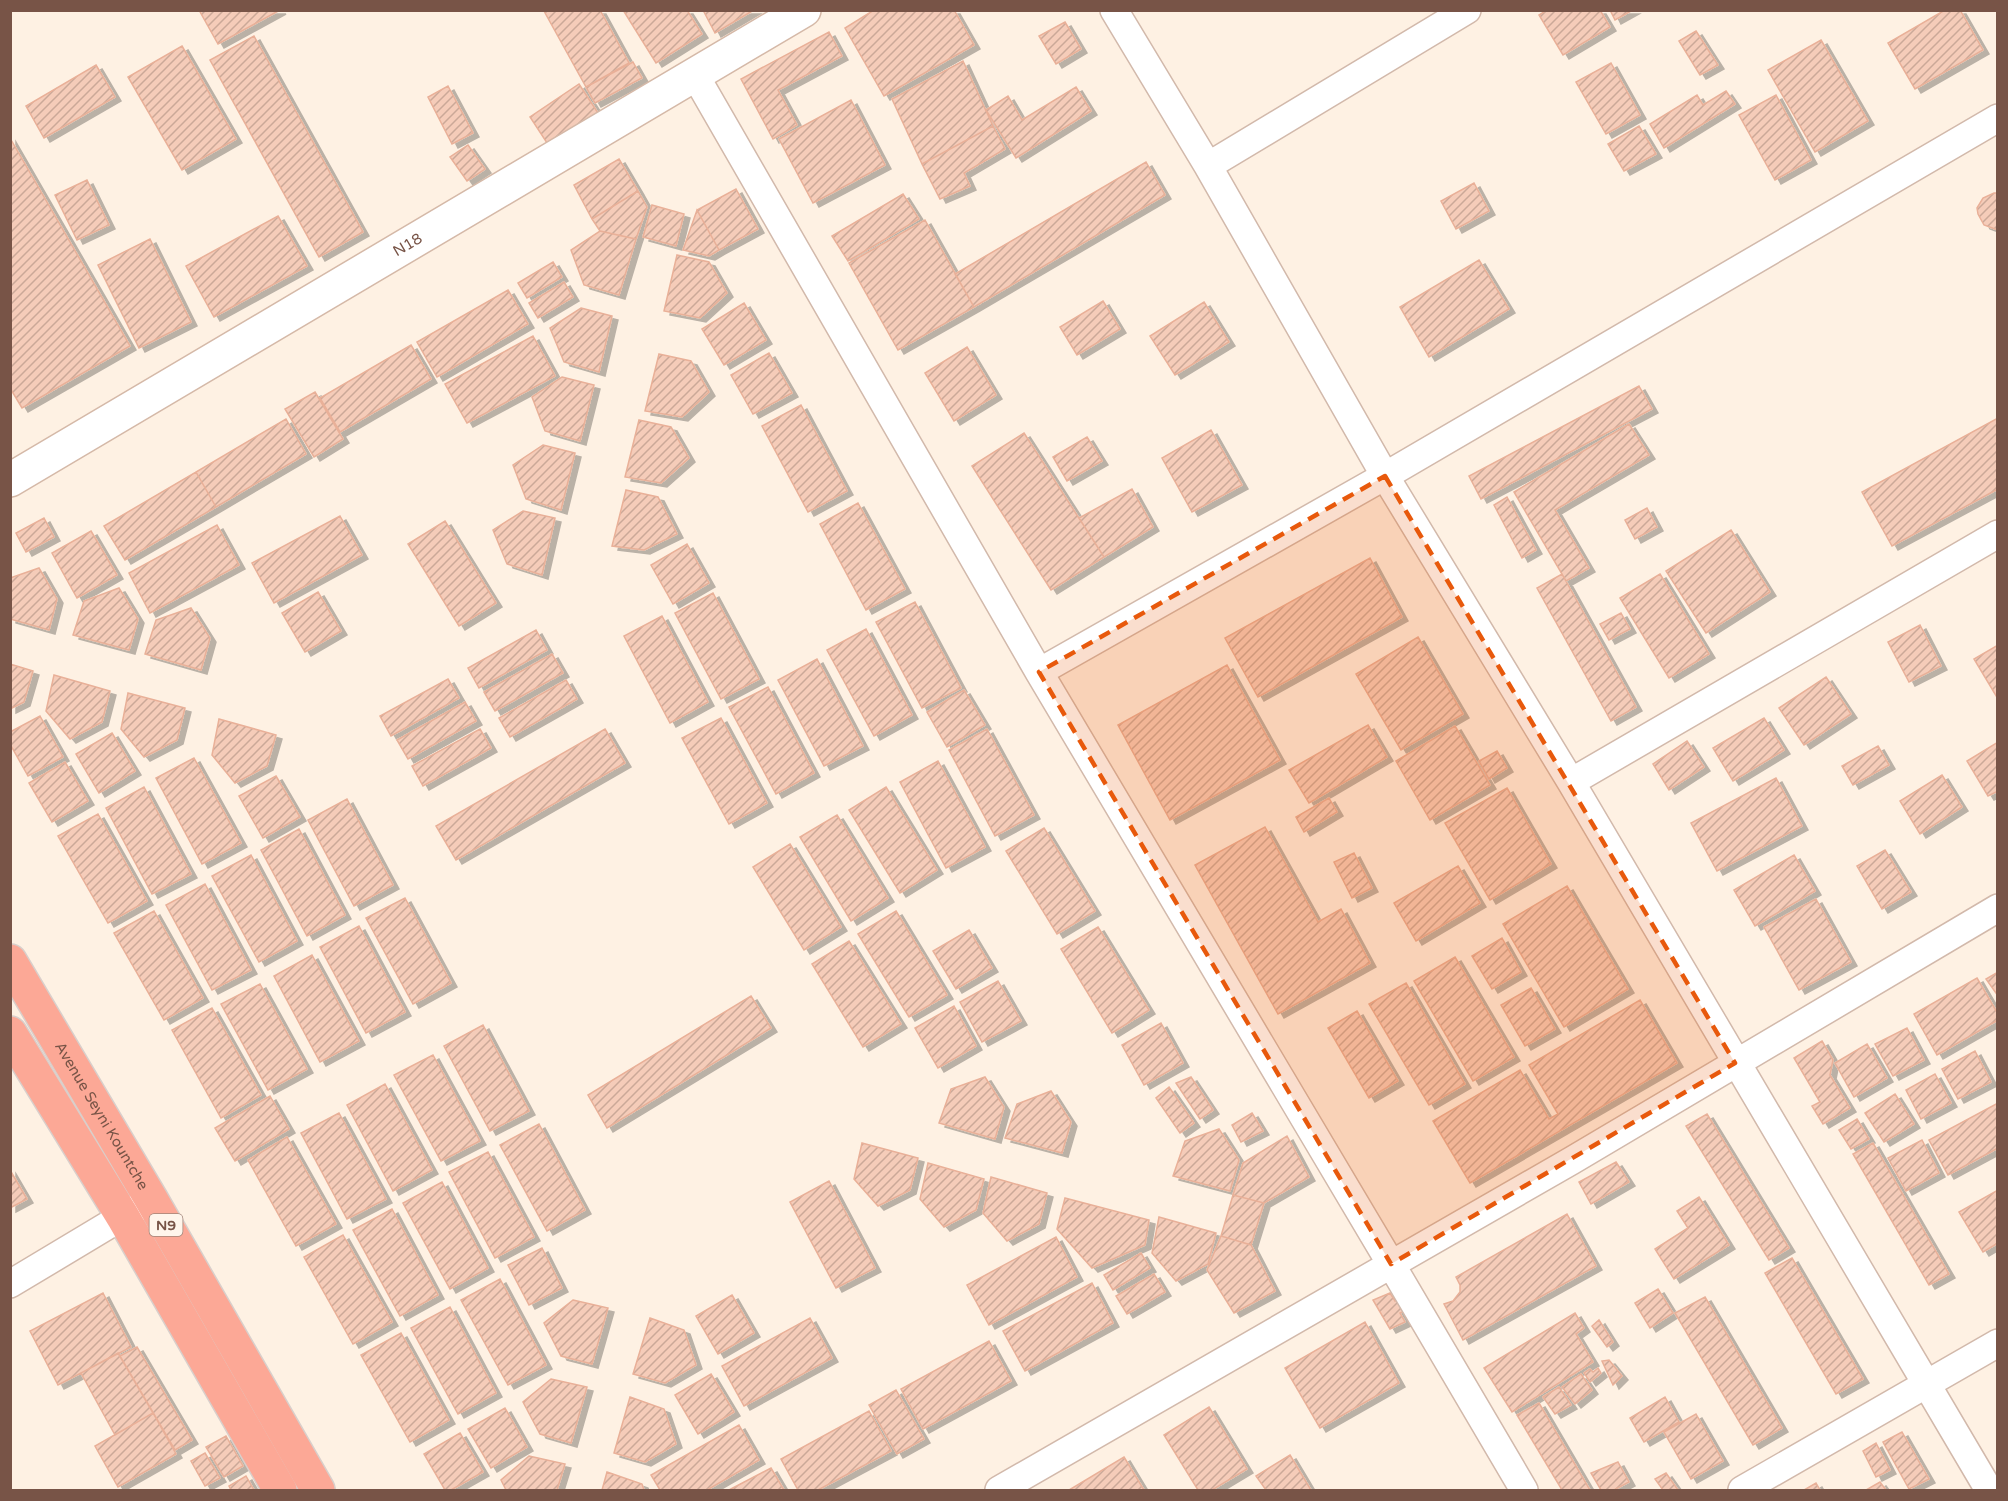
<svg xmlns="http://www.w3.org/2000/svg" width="2008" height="1501" font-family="'Varela Round',sans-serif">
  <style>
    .building { fill: url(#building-hatch); stroke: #e9b098; stroke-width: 1.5; filter: url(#shadow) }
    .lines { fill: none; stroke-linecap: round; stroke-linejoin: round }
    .street-casing { stroke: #d2b9ab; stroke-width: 30 }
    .secondary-casing { stroke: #d5b9a8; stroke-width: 36 }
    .highway-casing { stroke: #d9cfcb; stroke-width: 36 }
    .street { stroke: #fff; stroke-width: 27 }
    .secondary { stroke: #fff; stroke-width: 33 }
    .highway { stroke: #fca896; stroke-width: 33 }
    .marked { fill: #e8590c; fill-opacity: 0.2; stroke: #e8590c; stroke-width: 4.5; stroke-dasharray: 12 8; stroke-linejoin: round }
    .labels { text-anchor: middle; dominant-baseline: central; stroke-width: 4.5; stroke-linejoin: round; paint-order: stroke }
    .shield { fill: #fff5eb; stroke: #a08478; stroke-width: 1.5 }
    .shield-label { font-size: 14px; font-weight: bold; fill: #785447 }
    .street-label { font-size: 15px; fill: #785447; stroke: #fff5eb }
  </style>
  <defs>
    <pattern id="building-hatch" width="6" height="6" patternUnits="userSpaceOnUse" patternTransform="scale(1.5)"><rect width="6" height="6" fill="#f5ccb9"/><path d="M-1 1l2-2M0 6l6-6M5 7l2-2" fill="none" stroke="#cba898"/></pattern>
    <filter id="shadow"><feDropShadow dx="6" dy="4" stdDeviation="0" flood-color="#0004"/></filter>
  </defs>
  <rect width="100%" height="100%" fill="#fef1e3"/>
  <path class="building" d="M199,10h81l-62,34z
    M600,10l29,53 -43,24 -42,-76z
    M623,10h64l15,24 -46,29z
    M703,10h51l-39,23z
    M874,10h80l20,35 -90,51 -39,-68z
    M1547,10h53l10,17 -47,28 -24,-40z
    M1610,10h23l-18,10z
    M1945,10h15l23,40 -68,39 -27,-46z
    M1065,22l16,27 -25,15 -17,-28z
    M1696,31l22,34 -18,10 -21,-34z
    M829,32l13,24 -64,34 19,35 -24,14 -32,-60z
    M254,36l109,196 -44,25 -109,-197z
    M1821,40l47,81 -53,31 -47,-82z
    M182,46l54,93 -54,31 -54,-93z
    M963,61l30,65 -71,38 -30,-65z
    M633,62l9,16 -47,25 -9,-16z
    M1611,63l29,52 -34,19 -30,-52z
    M96,65l19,32 -71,41 -18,-32z
    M579,84l19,29 -49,33 -19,-29z
    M448,86l25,47 -21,11 -24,-47z
    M1076,87l15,24 -75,47 -30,-48 22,-14 14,24z
    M1726,91l9,13 -71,44 -14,-24 47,-29 6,10z
    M1776,95l35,65 -36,20 -36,-65z
    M851,100l34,65 -72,38 -34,-64z
    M993,126l12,23 -41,24 6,13 -30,13 -18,-35z
    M1639,126l17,28 -32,17 -16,-27z
    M10,138l120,208 -108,62 -12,-20z
    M468,145l17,24 -18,12 -17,-24z
    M619,159l19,32 -46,28 -18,-34z
    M1146,162l19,33 -191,112 -19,-33z
    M87,180l22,45 -32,15 -22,-45z
    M1474,183l15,28 -33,18 -15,-28z
    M736,189l22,40 -39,21 -22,-40z
    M638,191l9,16 -11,32 -36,-8 -8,-12z
    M1994,193h4v36h-3l-11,-4 -6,-11 -1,-6 6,-10z
    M903,194l16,25 -71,42 -16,-25z
    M652,205l32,9 -8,32 -33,-9z
    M697,210l22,40 -10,6 -26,-6z
    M278,216l29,50 -93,51 -28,-51z
    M925,220l49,87 -76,43 -49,-87z
    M600,231l36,8 -17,56 -35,-10 -13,-35z
    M150,239l41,83 -52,26 -41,-83z
    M677,255l32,7 18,31 -27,25 -36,-7z
    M1479,260l30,49 -80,48 -29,-50z
    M553,262l9,15 -35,21 -9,-15z
    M564,282l9,15 -35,21 -9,-15z
    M508,290l20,34 -91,53 -20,-35z
    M1103,301l17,28 -43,26 -17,-28z
    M1204,302l25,40 -54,33 -25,-39z
    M744,303l22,37 -42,25 -22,-36z
    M581,308l31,8 -13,56 -35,-10 -14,-34z
    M533,336l22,40 -88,47 -22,-39z
    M411,345l20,34 -91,53 -20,-34z
    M967,347l29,48 -42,26 -29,-48z
    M769,353l23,40 -39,21 -22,-39z
    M659,354l32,7 18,31 -27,25 -37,-6z
    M562,377l32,8 -14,56 -35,-10 -13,-34z
    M1639,386l13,23 -171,90 -12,-23z
    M315,392l28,47 -29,18 -29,-48z
    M801,405l46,86 -39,21 -46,-86z
    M1998,418v71l-106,57 -30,-54z
    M286,419l20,35 -90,53 -20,-35z
    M639,420l32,7 18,31 -28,25 -36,-6z
    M1629,424l20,31 -94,55 34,58 -23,13 -52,-89z
    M1211,430l31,55 -50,27 -30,-54z
    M1024,433l80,124 -53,33 -79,-124z
    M1087,437l15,24 -35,20 -14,-24z
    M543,445l32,8 -14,57 -35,-11 -13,-34z
    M196,472l20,35 -91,53 -21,-34z
    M1132,489l21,38 -49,30 -25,-39z
    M626,490l32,7 19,37 -33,16 -32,-4z
    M1507,497l29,53 -14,8 -28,-53z
    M858,503l47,86 -39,21 -46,-86z
    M1647,508l10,19 -22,12 -10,-19z
    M523,511l32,7 -13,57 -35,-11 -14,-34z
    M340,516l22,39 -88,48 -22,-40z
    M44,518l10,19 -28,15 -10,-19z
    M445,521l51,82 -37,23 -51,-82z
    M217,525l22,40 -89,48 -21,-40z
    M1731,530l39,62 -64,41 -40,-62z
    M91,531l26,44 -40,23 -25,-45z
    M687,544l22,39 -36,21 -22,-39z
    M1370,558l32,59 -144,80 -33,-59z
    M39,568l18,31 -8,31 -39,-11v-41z
    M1562,574l74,133 -25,14 -74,-133z
    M1660,574l49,80 -40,24 -49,-80z
    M119,588l19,31 -9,31 -56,-15 11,-34z
    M318,592l23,39 -36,21 -23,-39z
    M713,593l46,86 -38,20 -46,-86z
    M915,602l46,86 -39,20 -46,-86z
    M191,608l19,30 -9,32 -56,-16 11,-34z
    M1621,613l9,16 -21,11 -9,-16z
    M662,616l46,86 -38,21 -46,-87z
    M1920,625l21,41 -32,16 -21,-40z
    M866,629l46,86 -38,21 -47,-86z
    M536,630l11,20 -68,38 -11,-20z
    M1418,637l45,77 -62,36 -45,-76z
    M1998,645v54l-24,-40z
    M552,654l11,19 -68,38 -11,-19z
    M817,659l46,87 -39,20 -46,-86z
    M10,664l23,7 -9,31 -14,7z
    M1227,665l53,95 -110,60 -52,-95z
    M54,675l56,16 -8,31 -32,17 -24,-28z
    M1826,677l25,37 -47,31 -25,-37z
    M448,679l11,19 -68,38 -11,-20z
    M566,680l11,19 -67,38 -11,-19z
    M768,687l46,86 -38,21 -47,-87z
    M964,690l21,35 -38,22 -20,-35z
    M128,693l57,15 -8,32 -33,17 -23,-28z
    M465,702l11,19 -68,38 -11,-19z
    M40,716l23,41 -35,19 -18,-32v-12z
    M721,718l46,85 -38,21 -47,-86z
    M1764,718l20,32 -51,31 -20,-33z
    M219,719l57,16 -9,31 -32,17 -23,-28z
    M1368,725l19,32 -78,46 -20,-33z
    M1455,726l35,59 -60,35 -34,-59z
    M480,729l11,19 -68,38 -11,-20z
    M605,729l20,34 -169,97 -20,-34z
    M987,729l47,86 -39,21 -46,-86z
    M112,733l23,38 -36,22 -23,-39z
    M1687,741l17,26 -35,23 -16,-26z
    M1998,742v49l-10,5 -21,-35z
    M1878,746l11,19 -36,20 -11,-19z
    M1497,751l10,17 -18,11 -10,-18z
    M194,758l47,85 -39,21 -46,-86z
    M938,761l47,86 -39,21 -46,-86z
    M65,762l23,39 -36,21 -23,-39z
    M1942,775l20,32 -42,27 -20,-33z
    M276,776l24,41 -37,21 -24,-42z
    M1776,778l26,48 -85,45 -26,-48z
    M144,787l47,87 -39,20 -46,-86z
    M886,787l51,83 -37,23 -51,-83z
    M1507,788l44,76 -61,36 -45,-77z
    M1329,798l8,14 -33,20 -8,-15z
    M347,799l46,86 -39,21 -46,-86z
    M98,814l49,87 -39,22 -50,-87z
    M837,815l51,83 -37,23 -51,-84z
    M1265,827l53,95 23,-13 29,54 -92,51 -83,-149z
    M1044,828l51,83 -38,23 -51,-83z
    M299,829l46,86 -38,21 -46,-86z
    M790,844l51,83 -37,23 -51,-83z
    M1885,850l26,42 -29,17 -25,-43z
    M1354,853l18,35 -20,10 -18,-36z
    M251,855l46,86 -38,21 -47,-86z
    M1794,855l21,36 -60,35 -21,-36z
    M1458,866l22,37 -64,38 -22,-38z
    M205,884l46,86 -39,20 -46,-85z
    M1567,886l61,103 -64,38 -61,-103z
    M405,898l46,85 -38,21 -47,-86z
    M1816,899l35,63 -52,28 -35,-63z
    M154,911l49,87 -39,22 -50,-87z
    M896,911l51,84 -38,22 -51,-83z
    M359,926l46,86 -39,21 -46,-86z
    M1098,927l51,83 -37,23 -51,-84z
    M969,930l23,38 -36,21 -23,-38z
    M1502,938l19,34 -29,17 -20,-33z
    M849,941l52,83 -38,23 -51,-83z
    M312,955l47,86 -39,21 -46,-86z
    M1455,957l59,100 -41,24 -59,-100z
    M1998,972v24l-12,-17z
    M1977,978l21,36v6l-61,35 -23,-41z
    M998,981l23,40 -39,21 -22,-40z
    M1406,983l59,101 -36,21 -60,-101z
    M260,984l47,85 -39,21 -47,-86z
    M1531,988l24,41 -30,17 -24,-41z
    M751,996l20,32 -164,100 -19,-33z
    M1640,1000l37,63 -207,120 -37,-62 87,-51 29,49 9,-5 -29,-49z
    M954,1006l22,40 -38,22 -23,-40z
    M212,1008l49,87 -40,23 -49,-88z
    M1357,1011l41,70 -29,17 -41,-70z
    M1161,1023l22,40 -39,22 -22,-40z
    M483,1025l46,86 -39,20 -46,-85z
    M1907,1028l17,32 -31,16 -18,-32z
    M1822,1041l11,19 -3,15 20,33 -27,16 -11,-18 8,-4 -26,-44z
    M1867,1044l20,34 -33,19 -19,-34z
    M1975,1051l16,31 -33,17 -16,-30z
    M433,1055l47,86 -39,20 -47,-86z
    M1935,1074l16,29 -30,16 -15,-29z
    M985,1077l19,30 -9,32 -56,-16 12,-34z
    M1191,1077l22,33 -13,9 -24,-36z
    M385,1084l47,86 -39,21 -46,-86z
    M1169,1087l25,36 -14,10 -24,-35z
    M1051,1091l20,31 -9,31 -57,-15 12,-34z
    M1895,1094l19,30 -30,18 -19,-29z
    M270,1096l19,33 -54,32 -20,-33z
    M1998,1103v45l-50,27 -19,-35z
    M339,1113l47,86 -39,20 -46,-86z
    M1252,1113l11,18 -22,11 -9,-17z
    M1707,1114l82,134 -20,12 -83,-134z
    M1857,1119l12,20 -18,10 -12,-19z
    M539,1124l46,86 -38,21 -47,-86z
    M1219,1129l20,31 -9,31 -57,-15 12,-35z
    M1287,1136l22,41 -45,26 -31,-8 10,-32z
    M287,1137l49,87 -40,22 -48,-86z
    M1922,1140l17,33 -33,18 -18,-33z
    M862,1143l56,15 -8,32 -32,16 -24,-27z
    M1873,1143l76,131 -20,11 -76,-131z
    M488,1152l46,85 -39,21 -46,-86z
    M1616,1162l13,20 -38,22 -12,-22z
    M928,1163l56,16 -8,31 -32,17 -24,-28z
    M10,1170l17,29 -17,9z
    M991,1177l56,16 -8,31 -32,17 -24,-28z
    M829,1181l46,87 -39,20 -46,-86z
    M442,1182l46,86 -38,21 -47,-86z
    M1998,1190v53l-15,9 -24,-40z
    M1233,1195l31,8 -13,42 -30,-9z
    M1699,1197l30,48 -55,34 -19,-30 33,-21 -11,-17z
    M1065,1198l84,22 -4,25 -53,23 -35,-39z
    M392,1209l46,86 -38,21 -47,-86z
    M1567,1214l29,52 -133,74 -19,-36 9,-3 7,-9v-7l-4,-8z
    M1159,1217l57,16 -8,31 -32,17 -24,-28z
    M343,1235l49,87 -39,22 -49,-87z
    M1221,1236l30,9 24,46 -41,22 -27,-43z
    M1056,1237l21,40 -88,48 -22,-40z
    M542,1248l20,40 -33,17 -21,-40z
    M1141,1253l9,15 -37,22 -9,-15z
    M1792,1258l71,121 -27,15 -71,-121z
    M1154,1274l11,18 -38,22 -11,-18z
    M500,1279l46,86 -38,20 -47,-85z
    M1092,1283l21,40 -88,48 -22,-40z
    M1658,1289l15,24 -23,15 -15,-25z
    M103,1293l28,54 -73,38 -28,-54z
    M1390,1293l5,8 9,-4 5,12 -9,4 5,9 -15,7 -17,-29z
    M732,1295l22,38 -36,21 -22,-38z
    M1705,1297l77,131 -29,17 -78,-132z
    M573,1300l35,8 -16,56 -31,-8 -17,-33z
    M450,1307l46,86 -38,21 -47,-86z
    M1575,1313l9,15 -8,6 17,28 -81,50 -28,-44z
    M650,1318l34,12 12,35 -31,18 -32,-9z
    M810,1318l22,40 -88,48 -22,-40z
    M1599,1320l14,22 -6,5 -15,-21z
    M1365,1322l34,61 -79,45 -35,-60z
    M401,1333l48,87 -39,22 -49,-87z
    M989,1341l22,40 -88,48 -22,-40z
    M137,1347l55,93 -17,10 -55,-94z
    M118,1353l35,60 -38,22 -34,-62z
    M1609,1360l13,16 -9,9 -11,-24z
    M1598,1368l3,5 -11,9 -6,-9 6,-4 3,3z
    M711,1374l23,38 -36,22 -23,-39z
    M1581,1374l11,16 -17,14 -13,-17z
    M551,1379l36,8 -16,56 -31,-9 -17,-32z
    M1559,1387l12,18 -16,9 -12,-17z
    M896,1390l28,49 -27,15 -28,-49z
    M630,1397l34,12 12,35 -31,18 -31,-9z
    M1665,1397l14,25 -35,20 -14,-24z
    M1539,1403l51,87h-28l-45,-75z
    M1209,1407l38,62 -35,21h-14l-34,-55z
    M505,1408l22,39 -36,21 -23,-39z
    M869,1411l22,40 -73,39h-20l-17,-31z
    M153,1413l23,41 -58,33 -23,-41z
    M1696,1414l27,47 -32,18 -27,-47z
    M739,1425l20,35 -52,30h-47l-9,-15z
    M1902,1432l27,47 -20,10 -26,-47z
    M460,1433l23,39 -32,18h-6l-21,-36z
    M226,1436l17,30 -19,11 -18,-30z
    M1876,1443l14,27 -14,7 -13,-26z
    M205,1453l15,25 -15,8 -14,-25z
    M1290,1455l21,35h-45l-10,-14z
    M529,1456l36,8 -8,26h-51l-5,-10z
    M1124,1457l20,33h-75z
    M1618,1462l11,20 -15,8h-13l-10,-17z
    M771,1468l13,22h-55z
    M607,1472l35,12 2,6h-42z
    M1666,1473l12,17h-15l-8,-11z
    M246,1476l8,14h-23l-2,-4z
    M1880,1482l6,8h-20z
    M1816,1483l4,7h-16z"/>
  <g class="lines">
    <defs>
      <path id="street" d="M1114,10l94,156 177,310 186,306 418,708
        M695,75l344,597 352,592 133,226
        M1208,166l259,-156
        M1039,672l346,-196 613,-358
        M1571,782l427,-248
        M10,1284l130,-78
        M999,1490l572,-329 427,-253
        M1742,1490l256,-147"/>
      <g id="secondary">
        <path id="s1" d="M10,480l794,-470"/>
      </g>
      <g id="highway">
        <path id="s2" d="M10,961l141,238 167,291"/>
        <path d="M10,1033l113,184 157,273"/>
      </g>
    </defs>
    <use href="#street" class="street-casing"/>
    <use href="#secondary" class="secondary-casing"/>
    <use href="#highway" class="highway-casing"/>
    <use href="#street" class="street"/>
    <use href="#secondary" class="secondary"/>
    <use href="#highway" class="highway"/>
  </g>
  <path class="marked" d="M1385,476l350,587 -344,201 -352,-592z"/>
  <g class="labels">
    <rect class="shield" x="149.5" y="1214" width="33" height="22" rx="4.5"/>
    <g class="shield-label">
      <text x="166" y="1225">N9</text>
    </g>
    <g class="street-label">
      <text stroke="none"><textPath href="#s1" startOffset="462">N18</textPath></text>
      <text stroke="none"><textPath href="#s2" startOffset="180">Avenue Seyni Kountche</textPath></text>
    </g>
  </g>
  <rect width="2008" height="1501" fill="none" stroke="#785447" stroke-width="24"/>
</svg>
